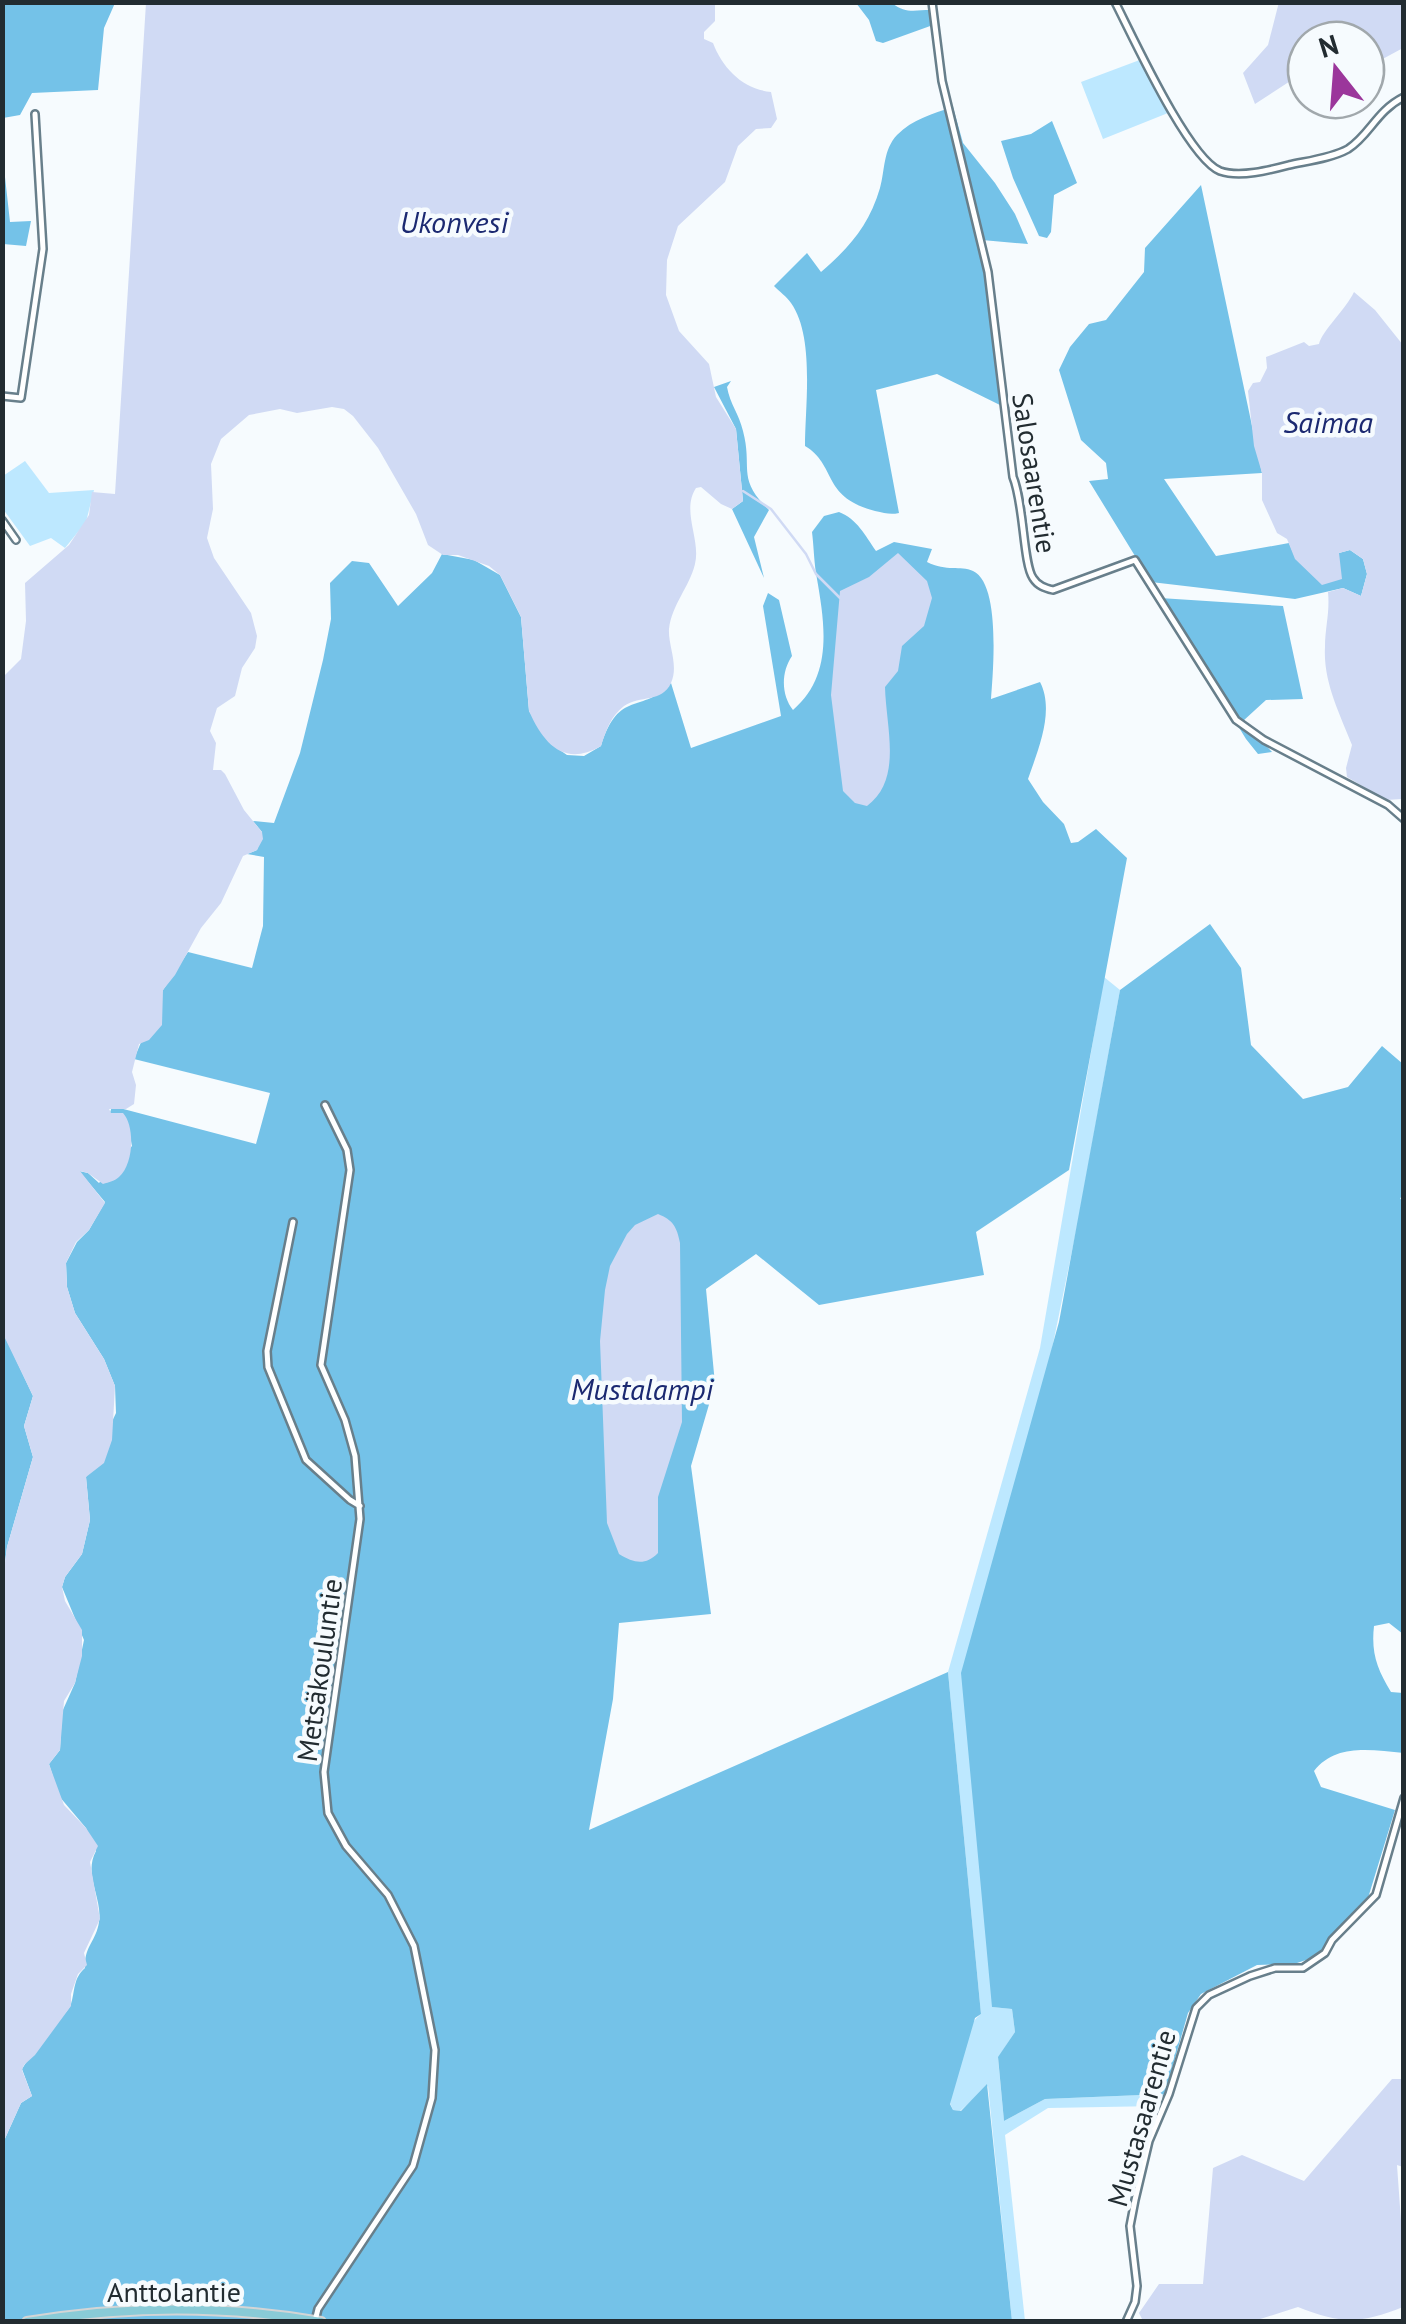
<svg xmlns="http://www.w3.org/2000/svg" width="1406" height="2324" font-family="'PT Sans',sans-serif">
  <style>
    .green { fill: #bde8ff }
    .forest { fill: #74c2e8 }
    .water { fill: #d0daf4 }
    .lines { fill: none; stroke-linecap: round; stroke-linejoin: round }
    .stream { stroke: #d0daf4; stroke-width: 2.5 }
    .street-casing { stroke: #687f8b; stroke-width: 10 }
    .primary-casing { stroke: #d3d5d6; stroke-width: 12 }
    .street { stroke: #fff; stroke-width: 5 }
    .primary { stroke: #89cbd7; stroke-width: 8 }
    .labels { text-anchor: middle; dominant-baseline: central; stroke-width: 9; stroke-linejoin: round; paint-order: stroke }
    .street-label { font-size: 28px; fill: #222c31; stroke: #f6fbfe }
    .water-label { font-size: 30px; font-style: italic; fill: #1b2971; stroke: #f6fbfe }
  </style>
  <rect width="100%" height="100%" fill="#f6fbfe"/>
  <path class="green" d="M1145,58l28,53 -70,28 -22,-57z
    M25,461l24,32 45,-3 -8,32 -21,26 -14,-10 -21,8 -27,-37v-33z
    M1104,977l16,13 -42,232 -31,151 -55,634 20,2 3,23 -17,26 6,63 41,-22 120,-5 -6,12 -111,2 -43,27 20,186h-13l-24,-235 -28,25 -7,-1 -3,-7c6,-26 9,-72 31,-89l-33,-342 92,-324z"/>
  <path class="forest" d="M3,2l112,1 -11,25 -6,62 -66,3 -12,22 -17,3z
    M856,3h36c14,11 22,7 39,7l2,15 -50,18 -7,-2 -7,-21z
    M953,107l10,36 32,40 20,31 13,30 -46,-4 22,167 -67,-33 -61,16 23,123c-9,2 -14,0 -24,-2 -54,-14 -38,-46 -70,-65 0,-40 10,-109 -14,-143 -4,-6 -12,-12 -17,-17l33,-33 14,19c29,-25 48,-47 59,-84 5,-18 3,-38 17,-53 16,-16 35,-21 56,-28z
    M1052,121l25,62 -23,12 -3,37 -4,6 -8,-2 -26,-58 -12,-37 30,-7z
    M2,150l8,72 21,-1 -5,25 -23,-2z
    M1201,185l61,288 -98,6 52,77 73,-13 7,16 43,7v-13l11,-3 13,9 4,15 -6,22 -18,-8 -48,11 -144,-17 -62,-101 19,-2 -2,-16 -25,-23 -22,-70 11,-23 19,-23 17,-4 38,-48 1,-24z
    M731,381l-4,6c3,17 12,27 16,44 10,38 -7,47 26,79l-15,27 10,41 -32,-69 11,-8 -7,-72 -22,-42z
    M839,512c18,7 26,23 37,39l18,-9 38,7 -5,13c20,10 33,3 46,9 28,13 20,101 18,128l49,-17c15,29 -2,68 -12,97l15,23 21,22 7,19 7,-1 18,-13 31,29 -58,312 -93,62 8,43 -165,30 -63,-51 -50,35 9,95 -24,82 20,148 -92,9 -6,76 -24,131 359,-158 33,342 -6,4 -25,86 3,6 8,1 26,-27 25,237 -1009,1v-179l18,-40 11,-7 -10,-27c9,-15 22,-31 33,-46 5,-6 14,-12 16,-19 4,-12 2,-26 14,-36 -1,-22 11,-26 14,-46 4,-24 -16,-47 -3,-71l-10,-23 -27,-32 -10,-32 11,-14 2,-38 13,-29 9,-43 -22,-53 3,-10 17,-23 8,-34 -4,-43 30,-64 -1,-27 -11,-27 -29,-46 -8,-26 -1,-24 11,-21 12,-12 16,-28 -26,-31 9,2 11,10 33,-37 -3,-15 -19,-18 2,-7 144,38 14,-51 -136,-34 29,-69 25,-38 64,16 11,-42 1,-69 -17,-3 10,-4 5,-18 -9,-11 21,2 26,-70 23,-93 8,-41 -1,-36 22,-22 17,2 29,43 34,-33 10,-19 32,6 26,15 21,42 8,94 22,33 16,11 17,1 17,-10c18,-58 41,-31 70,-63l20,65 90,-32 -18,-110 5,-13 11,7 13,56c-11,16 -11,39 1,54 40,-34 32,-85 24,-131 -3,-15 -3,-31 -5,-47l12,-16z
    M1160,598l123,8 20,93 -37,1 -23,21 29,31 -14,2 -12,-15z
    M1210,924l31,44 10,77 52,54 45,-12 34,-41 21,18 1,127 -4,8 4,1 -1,434 -14,-11 -15,3c-3,27 3,43 17,66l12,1 1,60c-33,-3 -68,-10 -90,18l7,16 74,23 -27,88 -38,39 -12,19 -24,8 -37,1 -56,29 -13,19 -23,81 -120,5 -41,22 -6,-64 17,-25 -3,-23 -20,-2 -31,-334 98,-351 61,-332z
    M3,1332l30,64 -9,30 9,31 -26,90 -4,31z"/>
  <path class="water" d="M1279,2l124,1v45l-37,20v-28h-60v35l-5,-1 -46,30 -12,-31 25,-28z
    M146,3h569v18l-11,11v7l9,4c10,26 30,46 58,49l6,27 -6,9 -15,1 -18,17 -13,36 -47,44 -11,34 -1,35 13,36 30,33 7,33 20,32 7,72 -11,8 -11,-5 -20,-17 -5,1c-15,23 5,51 -1,76 -6,24 -23,40 -26,65 -1,17 10,36 2,54 -9,20 -31,12 -47,23 -13,10 -18,24 -23,40 -36,21 -57,-1 -72,-35l-8,-94 -21,-42 -11,-9 -31,-11h-15l-15,-10 -12,-31 -38,-66 -25,-32 -9,-7 -12,-2 -35,6 -17,-4 -31,6 -28,24 -10,25 2,45 -6,29 7,20 37,55 6,23 -2,12 -13,20 -7,28 -18,12 -7,23 6,12 -3,27h8l4,4 19,36 18,22 1,7 -6,11 -14,6 -22,47 -20,25 -26,47 -12,15 -1,35 -13,15 -10,4 -7,28 4,13 -2,19 -8,5h-17l2,4h12c12,13 11,51 -4,64 -4,4 -10,5 -16,7l-15,-11 -8,-2 25,32 -16,27 -13,12 -10,21 1,24 8,26 29,46 11,27 -3,54 -8,23 -18,14 4,43 -8,34 -17,23 -3,10 3,14 17,29v26l-7,27 -11,18 -4,49 -11,14 15,41 22,23 12,18 -8,16 10,57 -16,34 3,12 -9,9 -7,20v12l-36,49 -11,10 -2,5 10,26 -11,7 -18,40v-565l4,-31 26,-90 -9,-31 9,-30 -31,-64 1,-655 18,-18 5,-38 -1,-38 44,-38 20,-30 3,-23 23,2z
    M1354,292l21,18 28,35 -1,454 -16,1 -39,-23 -1,-9 6,-23c-12,-31 -29,-63 -27,-98 0,-20 5,-34 3,-55l15,-4 18,8 6,-22 -4,-15 -13,-9 -11,3 3,26 -20,6 -27,-26 -8,-20 -10,-6 -15,-33v-27l-8,-27 -6,-55 5,-8 7,-1 7,-14 -1,-11 38,-15 5,4 10,-2c3,-13 27,-35 35,-52z
    M898,553l29,28 5,17 -8,28 -22,20 -4,25 -13,16c1,41 18,92 -18,119l-12,-3 -12,-12 -12,-96 9,-104 29,-14z
    M658,1214c15,6 19,13 22,29l2,179 -24,75v56c-13,13 -24,10 -39,1l-12,-31 -7,-182 5,-51 5,-24 17,-32 8,-9z
    M1392,2079h11v88l-6,-2 6,84v58c-42,17 -63,17 -105,0l-44,14h-111l-4,-8 20,-29h44l10,-116 29,-13 62,26z"/>
  <g class="lines">
    <path class="stream" d="M743,491l28,18 35,45 10,20 24,24"/>
    <defs>
      <path id="street" d="M932,2l10,79 46,191 25,205c11,26 10,87 20,101 5,8 12,10 20,12l82,-30 101,160 28,20 124,65 16,14
        M1115,2c18,35 73,156 105,169 20,7 50,-1 69,-6 18,-4 43,-7 59,-16 22,-14 28,-38 56,-52
        M2,396l19,2 22,-149 -8,-135
        M2,520l14,20
        M293,1222l-26,129 1,16 38,93 44,40 10,6
        M315,2321l3,-12 95,-143 19,-68 3,-48 -21,-104 -26,-51 -42,-49 -18,-33 -4,-41 36,-253 -5,-63 -10,-36 -24,-55 29,-195 -3,-20 -22,-45
        M1126,2322l9,-20 2,-16 -7,-60 5,-26 14,-59 20,-47 27,-86 13,-13 41,-19 25,-8h28l22,-15 7,-13 44,-45 28,-97"/>
      <path id="primary" d="M27,2322c97,-16 198,-17 294,0"/>
    </defs>
    <use href="#street" class="street-casing"/>
    <use href="#primary" class="primary-casing"/>
    <use href="#street" class="street"/>
    <use href="#primary" class="primary"/>
  </g>
  <g class="labels">
    <g class="street-label">
      <text transform="translate(1035 473) rotate(81)">Salosaarentie</text>
      <text transform="translate(319 1670) rotate(-82)">Metsäkouluntie</text>
      <text transform="translate(1141 2118) rotate(-74)">Mustasaarentie</text>
      <text x="174" y="2291">Anttolantie</text>
    </g>
    <g class="water-label">
      <text x="454" y="221">Ukonvesi</text>
      <text x="1328" y="421">Saimaa</text>
      <text x="642" y="1388">Mustalampi</text>
    </g>
  </g>
  <rect width="1406" height="2324" fill="none" stroke="#222c31" stroke-width="10"/>
  <g transform="translate(1336 70) rotate(343)"><circle r="48" fill="#f6fbfe" stroke="#a1a8ac" stroke-width="2.5"/>
  <path d="M0-8L18 38L0 25L-18 38Z" fill="#9b369b"/>
  <text y="-15" font-size="28" font-weight="bold" text-anchor="middle" fill="#222c31">N</text>
  </g>
</svg>
